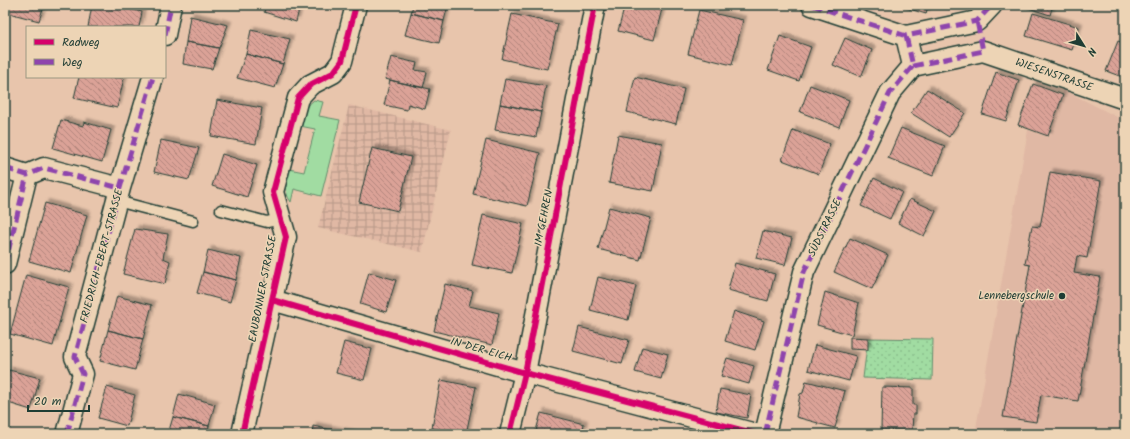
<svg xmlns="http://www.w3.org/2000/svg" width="1130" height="439" font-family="Kalam,sans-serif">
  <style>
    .built { fill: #e0b8a4 }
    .industrial { fill: url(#industrial-grid) }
    .grass { fill: #a1dca2; stroke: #608c6b }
    .garden { fill: url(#garden-dots); stroke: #608c6b }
    .building { fill: url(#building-back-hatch); stroke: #1f3d34; filter: url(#shadow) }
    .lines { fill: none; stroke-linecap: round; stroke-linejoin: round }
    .service-casing { stroke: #1f3d34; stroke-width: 13 }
    .minor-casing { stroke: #1f3d34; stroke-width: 23 }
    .service { stroke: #edd4b5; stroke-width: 10 }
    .minor { stroke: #edd4b5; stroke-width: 20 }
    .quiet { stroke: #8e44ad; stroke-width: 5; stroke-dasharray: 10 5; stroke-linecap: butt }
    .cycleway-casing { stroke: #edd4b5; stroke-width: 8 }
    .cycleway { stroke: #d6006c; stroke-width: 6 }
    .poi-dot { fill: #1f3d34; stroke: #edd4b5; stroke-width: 1.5 }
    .labels { text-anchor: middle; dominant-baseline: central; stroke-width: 3; stroke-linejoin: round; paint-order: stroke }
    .street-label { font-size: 11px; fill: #1f3d34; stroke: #edd4b5 }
    .poi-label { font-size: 11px; fill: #1f3d34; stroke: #edd4b5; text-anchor: end }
  </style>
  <defs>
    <pattern id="industrial-grid" width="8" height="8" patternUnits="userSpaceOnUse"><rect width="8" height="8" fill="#e0b8a4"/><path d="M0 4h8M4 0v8" fill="none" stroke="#b59786"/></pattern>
    <pattern id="garden-dots" width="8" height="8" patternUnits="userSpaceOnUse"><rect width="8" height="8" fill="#a1dca2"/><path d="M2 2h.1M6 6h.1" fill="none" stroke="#8abe8c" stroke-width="1.8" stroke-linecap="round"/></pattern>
    <pattern id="building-back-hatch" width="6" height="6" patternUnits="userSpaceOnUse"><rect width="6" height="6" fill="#dba297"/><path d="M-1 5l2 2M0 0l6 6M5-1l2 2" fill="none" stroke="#b1857c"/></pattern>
    <filter id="shadow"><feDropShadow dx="3.5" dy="-3.5" stdDeviation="1" flood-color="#0004"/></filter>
  </defs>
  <rect width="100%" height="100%" fill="#e8c5ac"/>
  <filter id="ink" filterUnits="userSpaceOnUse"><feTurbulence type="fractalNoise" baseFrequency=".025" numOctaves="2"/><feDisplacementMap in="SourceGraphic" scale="8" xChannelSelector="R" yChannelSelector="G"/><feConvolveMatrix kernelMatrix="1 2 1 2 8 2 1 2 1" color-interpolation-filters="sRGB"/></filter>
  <g filter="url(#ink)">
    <path class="built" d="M1064,90l61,31v313h-150l53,-304 20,6z"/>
    <path class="industrial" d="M349,105l102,25 -29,122 -104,-24z"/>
    <path class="grass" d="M314,100l9,2 -4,14 21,4 -19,76 -27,-7 -3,13c-8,-11 -5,-21 -2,-33l15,3 11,-43 -15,-3 7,-20z"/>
    <path class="garden" d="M868,338l65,1 -1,41 -69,-2z"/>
    <path class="building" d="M5,5h39l-5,16 -34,-9z
      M92,5h19l31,7 -3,15h-51z
      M266,5h34l-4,17 -32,-10z
      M413,5h35l-4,16 -33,-8z
      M625,5h38l-9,35 -36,-9z
      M903,5h25l-2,9 -23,-7z
      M1019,5h34l-3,10z
      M699,10l44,10 -11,45 -44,-11z
      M411,13l33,8 -5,22 -34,-8z
      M1033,13l46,14 -7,23 -46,-14z
      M512,14l46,10 -11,45 -45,-10z
      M190,16l38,9 -9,23 -33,-6z
      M251,30l39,9 -7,25 -37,-10z
      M780,36l31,11 -12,34 -31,-11z
      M845,38l27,12 -11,27 -28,-12z
      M1118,41l7,3v34l-19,-7z
      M186,42l33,6 -7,21 -29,-5z
      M246,54l37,10 -8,24 -38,-10z
      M391,57l26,6 -2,7 12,2 -4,16 -38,-9z
      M996,72l23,8 -13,41 -24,-7z
      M79,77l45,1 -7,30 -43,-10z
      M635,77l49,12 -8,35 -49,-12z
      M505,79l41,7 -5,26 -41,-8z
      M390,80l40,9 -5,20 -17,-5 -1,6 -23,-5z
      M1033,84l30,11 -15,41 -30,-11z
      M810,85l39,15 -10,27 -39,-15z
      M927,89l38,24 -16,24 -38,-24z
      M217,100l45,8 -6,36 -45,-8z
      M500,104l41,8 -5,25 -41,-7z
      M61,120l22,6 1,-4 27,8 -9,32 -49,-14z
      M901,128l44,18 -12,30 -45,-18z
      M793,130l37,14 -11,30 -37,-14z
      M618,135l44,8 -9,48 -44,-8z
      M161,140l38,8 -10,32 -35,-8z
      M486,140l54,13 -13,53 -54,-12z
      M372,148l39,9 -13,54 -39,-9z
      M222,154l35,11 -10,32 -35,-11z
      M1050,172l51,9 -14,77 -10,-2 -3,17 26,4 -22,124 -37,-6 -5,27 -33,-5 27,-152 -5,-1 7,-38 8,1z
      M874,178l28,14 -12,27 -29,-13z
      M910,199l26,12 -12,25 -26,-13z
      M45,203l42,12 -16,58 -42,-12z
      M609,207l42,11 -11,42 -42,-11z
      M483,215l40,9 -11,49 -40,-8z
      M135,229l33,5 -5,24 7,3 -5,23 -42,-10z
      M763,231l29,7 -7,27 -29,-7z
      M850,238l38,17 -16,34 -38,-17z
      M208,250l33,8 -5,22 -33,-8z
      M735,263l40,11 -7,27 -40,-11z
      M203,272l33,8 -6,22 -33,-9z
      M369,272l27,8 -10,32 -26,-8z
      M26,275l43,12 -16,59 -43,-12z
      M598,277l38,9 -8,34 -38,-10z
      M445,284l28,7 -4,15 30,7 -7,32 -58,-14z
      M825,292l34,11 -7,32 -35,-10z
      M117,296l35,9 -9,34 -35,-9z
      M734,311l30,10 -9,29 -30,-9z
      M579,327l50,13 -7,24 -49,-13z
      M108,330l35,9 -8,31 -35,-9z
      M850,337l18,1v12l-18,-1z
      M344,342l28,7 -8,31 -28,-7z
      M815,345l41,11 -7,25 -41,-11z
      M642,347l26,7 -7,25 -26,-7z
      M727,358l27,8 -5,18 -28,-8z
      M9,370l31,8 -9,32 -26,-8v-18z
      M441,380l35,7 -10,47 -34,-6z
      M806,381l39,10 -10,37 -15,-4 -3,1 1,-2 -22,-6 4,-23 3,-1z
      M107,387l28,8 -8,31 -29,-8z
      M882,387l31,1v17h3v9h-3l-1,16h-31z
      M720,389l31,6 -4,23 -31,-6z
      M179,394l36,10 -6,22 -36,-9z
      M541,413l43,11 -2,10h-47z
      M173,417l36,9 -2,8h-39z
      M313,426l39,8h-40z"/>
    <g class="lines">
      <defs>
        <path id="service" d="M117,201l76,20
          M221,210l46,12 14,-3"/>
        <path id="minor" d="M812,5l94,31 71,-15 15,-16
          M165,35l6,-30
          M983,51l142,48
          M913,66l70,-15
          M5,168l22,7 17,-7 76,20
          M5,264l22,-89
          M272,300l253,73 231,61
          M67,434l16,-60 -8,-17 45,-169 33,-111
          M242,434l44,-197 -13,-45 25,-94 12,-13 23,-12 9,-12 14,-56
          M510,434l15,-61 70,-368
          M765,434l39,-162 86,-179 23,-27 -7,-30"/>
      </defs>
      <use href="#service" class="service-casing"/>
      <use href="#minor" class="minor-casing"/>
      <use href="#service" class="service"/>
      <use href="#minor" class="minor"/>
      <path class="quiet" d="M812,5l94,31 71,-15 15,-16
        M165,35l6,-30
        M913,66l70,-15 -6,-30
        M5,168l22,7 17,-7 76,20
        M5,264l22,-89
        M67,434l16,-60 -8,-17 45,-169 33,-111
        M765,434l39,-162 86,-179 23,-27 -7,-30"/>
      <defs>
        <path id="cycleway" d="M272,300l253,73 231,61
          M242,434l44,-197 -13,-45 25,-94 12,-13 23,-12 9,-12 14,-56
          M510,434l15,-61 70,-368"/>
      </defs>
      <use href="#cycleway" class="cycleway-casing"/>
      <use href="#cycleway" class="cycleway"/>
    </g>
  </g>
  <circle class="poi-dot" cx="1062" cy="296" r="4"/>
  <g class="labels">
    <g class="street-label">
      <text transform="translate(1054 75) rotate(19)">WIESENSTRASSE</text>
      <text transform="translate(544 218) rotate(-79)">IM GEHREN</text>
      <text transform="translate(825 228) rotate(-64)">SÜDSTRASSE</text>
      <text transform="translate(102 256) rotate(-75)">FRIEDRICH-EBERT-STRASSE</text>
      <text transform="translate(263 289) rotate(-79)">EAUBONNER STRASSE</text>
      <text transform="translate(481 350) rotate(16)">IN DER EICH</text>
    </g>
    <g class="poi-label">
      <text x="1054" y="296">Lennebergschule</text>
    </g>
  </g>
  <rect width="1130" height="439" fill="none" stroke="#edd4b5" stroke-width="20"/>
  <rect x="10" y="10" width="1110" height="419" fill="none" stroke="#1f3d34" stroke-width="1.5" filter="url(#ink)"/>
  <rect x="26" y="26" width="140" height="52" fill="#edd4b5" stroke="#9b9881"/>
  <rect x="34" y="39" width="20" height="6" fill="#d6006c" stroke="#9b9881"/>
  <text x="62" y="46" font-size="12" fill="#1f3d34">Radweg</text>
  <rect x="34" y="59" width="20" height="6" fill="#8e44ad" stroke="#9b9881"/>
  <text x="62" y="66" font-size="12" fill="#1f3d34">Weg</text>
  <g transform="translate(1084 46) rotate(127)" stroke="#edd4b5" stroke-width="3" paint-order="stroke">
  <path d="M0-3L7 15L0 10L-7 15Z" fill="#1f3d34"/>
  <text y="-6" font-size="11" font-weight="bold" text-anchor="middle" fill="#1f3d34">N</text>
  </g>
  <path d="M28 405v6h61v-6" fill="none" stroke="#1f3d34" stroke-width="2"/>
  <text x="34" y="405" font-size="12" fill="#1f3d34" stroke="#edd4b5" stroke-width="3" paint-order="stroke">20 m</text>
</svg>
